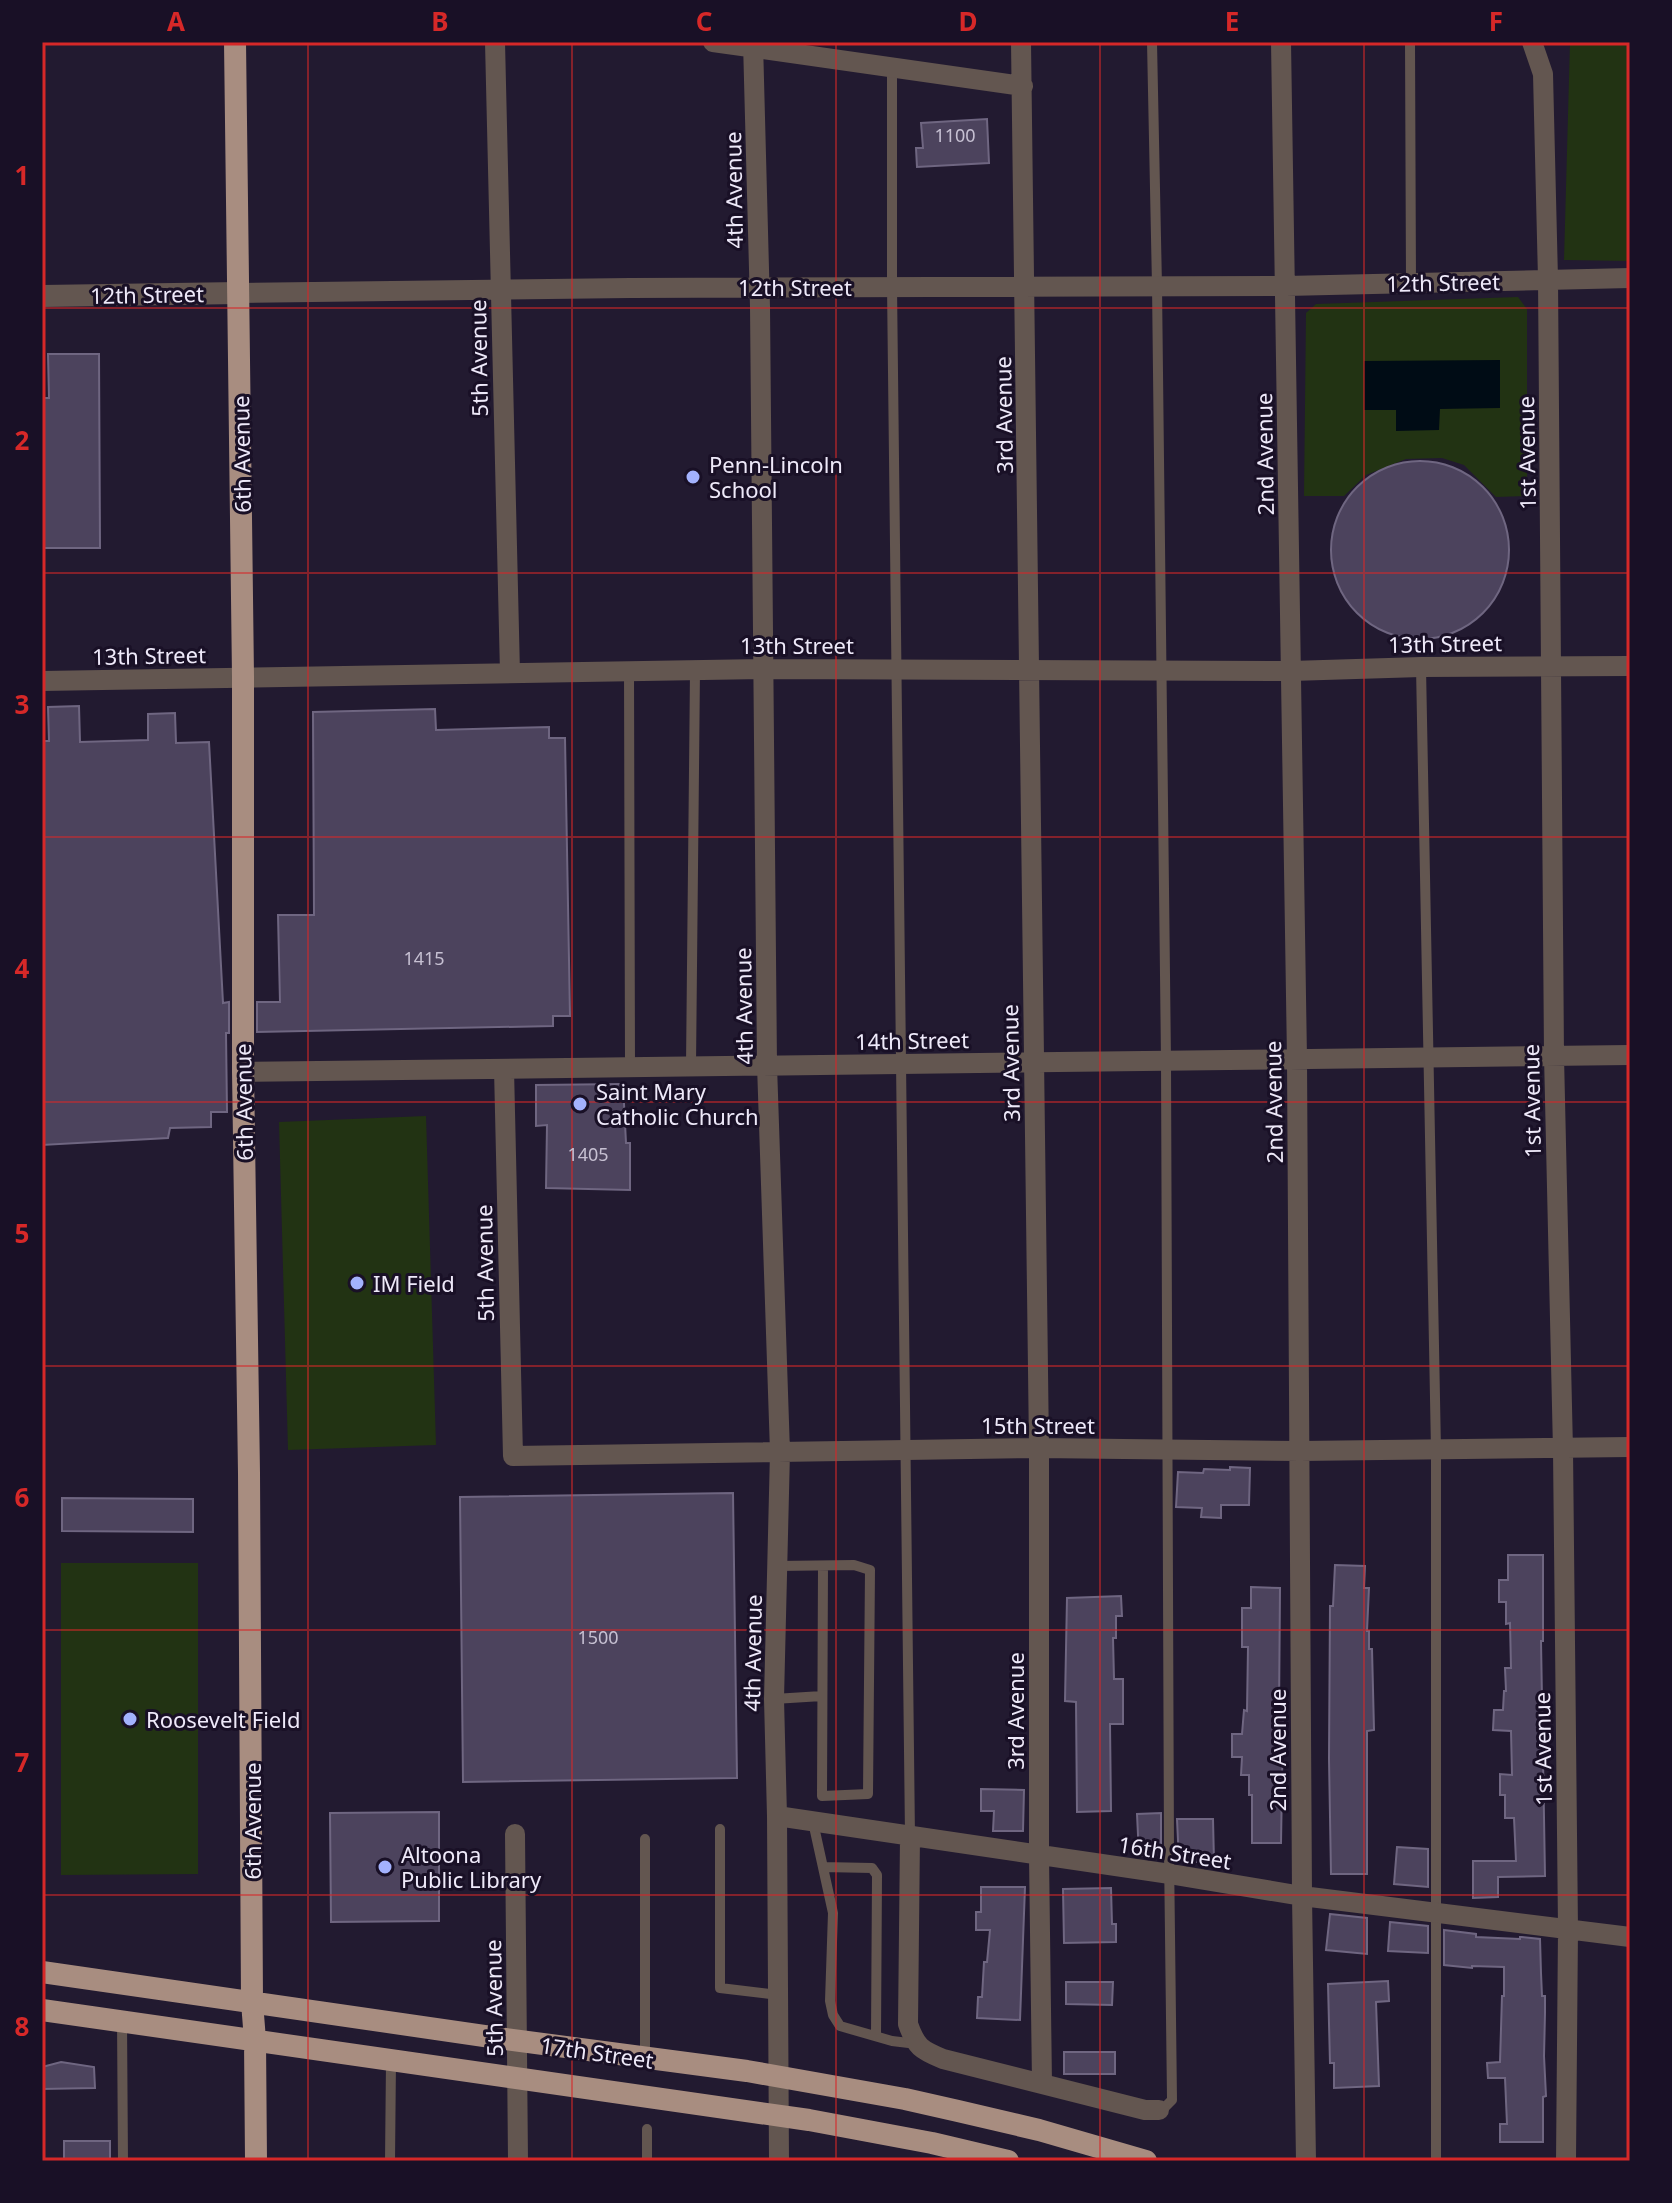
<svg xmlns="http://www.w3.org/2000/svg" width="1672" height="2203" font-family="'Noto Sans',sans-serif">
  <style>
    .green { fill: #223313 }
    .water { fill: #000c15 }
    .building { fill: #4c435d; stroke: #6f6681; stroke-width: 2 }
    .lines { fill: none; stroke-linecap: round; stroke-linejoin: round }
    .service { stroke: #635650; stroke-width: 10 }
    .minor { stroke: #635650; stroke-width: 20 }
    .tertiary { stroke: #635650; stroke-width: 22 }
    .primary { stroke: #a88d80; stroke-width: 22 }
    .grid { fill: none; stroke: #d62828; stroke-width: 2; stroke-opacity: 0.55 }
    .poi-dot { fill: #a3b2fd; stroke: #191026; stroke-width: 3 }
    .labels { text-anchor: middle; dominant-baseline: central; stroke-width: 6; stroke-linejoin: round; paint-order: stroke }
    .number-label { font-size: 18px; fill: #c6c0d2 }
    .street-label { font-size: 22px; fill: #eee9f9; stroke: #191026 }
    .poi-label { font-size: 22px; fill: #eee9f9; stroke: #191026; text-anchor: start }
    .neatline { fill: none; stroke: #d62828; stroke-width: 3 }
    .grid-label { font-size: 26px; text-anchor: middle; font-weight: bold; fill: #d62828 }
  </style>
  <rect width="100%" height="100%" fill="#221a30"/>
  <path class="green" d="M1570,42h60v219l-66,-1z
    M1518,297l9,12v187l-31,1 -32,-32 -22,-7 -36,1 -40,16 -22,21h-40l2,-183 10,-9z
    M426,1116l10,329 -148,5 -9,-328z
    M61,1563h137v311l-137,1z"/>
  <path class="water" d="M1500,360v48l-60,1 -1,21 -43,1v-21h-32v-49z"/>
  <path class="building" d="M987,119l2,44 -72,4 -1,-19h7l-2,-25z
    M48,354h51l1,194h-58v-150h7z
    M1331 550a89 89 0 1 1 178 0a89 89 0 1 1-178 0Z
    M79,706l1,36 68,-2v-26l27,-1 1,30 33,-1 14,261 6,-1v31h-3l1,79h-16v15l-41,1 -2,10 -126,7v-404h7l-1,-34z
    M435,709l1,21 113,-3v11h16l5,278h-17v10l-296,6v-30h23l-2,-87h36l-1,-203z
    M623,1084l3,59h4v47l-84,-2 1,-63 -11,1v-41z
    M1230,1467l20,1 -1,37h-28v13l-20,-1 1,-9 -26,-1 2,-35 25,1 1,-4 26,1z
    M733,1493l4,285 -274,4 -3,-285z
    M62,1498l131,1v33l-131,-1z
    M1508,1555h35v86h-2l4,235 -47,1v20l-25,1v-37h43l-2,-43h-9v-23h-5v-21l12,1 -1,-44 -18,-1 1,-20h9l1,-19h2l-1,-23h6l-1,-45 -4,1v-22h-7v-22h9z
    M1335,1565l30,1 -1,22h5l-2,43h2v18h3l2,81 -7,1v143h-36l-2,-115 1,-153h3z
    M1251,1587l29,1 -1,124 4,10 -2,121h-29v-48h-3v-20h-8l1,-18h-10v-23h10l2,-24 3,1 1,-64h-6v-39h9z
    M1121,1596l1,20h-6v22h-3l1,41h9v45h-13l1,87 -34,1 -1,-110 -11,-1 2,-103z
    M981,1789l43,1 -1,41h-30l1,-20h-13z
    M439,1812v109l-108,1 -1,-109z
    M1161,1813v42l-22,1 -2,-42z
    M1177,1819h36l1,43h-35z
    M1397,1847l31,2v38l-34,-3z
    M981,1887h44l-5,133 -43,-2 1,-21h4l2,-35h3l3,-32h-14v-18h5z
    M1111,1888l1,36h4v18l-52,1 -1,-54z
    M1330,1914l37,4v36l-41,-4z
    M1390,1922l38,4v27l-40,-2z
    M1444,1930l32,4v3l44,2v-2h2l18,2 1,34 1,23h3v17l-1,43 2,40 -3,1v45h-43v-18h7l-2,-46h-17l-1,-15 13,-1 2,-66h2v-29l-32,-1v2l-28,-3z
    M1388,1981l1,20 -13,1 3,84 -45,2v-25h-4l-2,-79z
    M1066,1982h47l-1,23 -46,-1z
    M1064,2052h51v22h-51z
    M61,2062l33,5 1,21 -53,1v-22z
    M64,2141h46v20h-46z"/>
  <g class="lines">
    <path class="service" d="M1152,42l5,244 9,775 3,792 3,247 -8,8 -5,2
      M1410,42l1,241
      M892,67v219l18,1551
      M1421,667l15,783v711
      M629,671l1,396
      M691,1066l4,-396
      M777,1566l77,-1 16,5 -2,224 -46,2 1,-229
      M774,1699l48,-3
      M813,1822l20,91 -3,88 3,14 7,11 52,15 25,3
      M720,1829v159l58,7
      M823,1867l49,1 5,7 -1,161
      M122,2021l1,140
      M645,2057v-218
      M647,2129v32
      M390,2161l1,-100"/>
    <path class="minor" d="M495,42l15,631
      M713,42l310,44
      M753,42l7,265 7,758 13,387 -6,247 3,117 2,345
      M1021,42l18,1406v408l3,228
      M1281,42l16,1017 5,837 4,265
      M1532,42l11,32 5,205 6,777 9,394 5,479 -2,232
      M239,293l391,-5 656,-2 344,-8
      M42,681l721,-12 528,2 130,-4 209,-1
      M504,1069l9,387 526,-8 261,3 330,-4
      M243,1072l1387,-17
      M777,1816l393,58 132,22 328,41
      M515,1834l3,327
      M910,1837l-2,187c8,23 13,26 35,35l202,51h14"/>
    <path class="tertiary" d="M42,296l197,-3"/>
    <path class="primary" d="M235,42l8,635v395l6,401 3,529 3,38 1,121
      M42,1972l456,66 249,33 158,28 53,12 81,19 107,31
      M42,2010l767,110 123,23 76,18"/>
  </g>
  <path class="grid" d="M308,42v2119M572,42v2119M836,42v2119M1100,42v2119M1364,42v2119M42,308h1588M42,573h1588M42,837h1588M42,1102h1588M42,1366h1588M42,1630h1588M42,1895h1588"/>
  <g class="poi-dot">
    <circle cx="693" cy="477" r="8"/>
    <circle cx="580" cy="1104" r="8"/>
    <circle cx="357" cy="1283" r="8"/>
    <circle cx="130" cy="1719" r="8"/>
    <circle cx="385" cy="1867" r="8"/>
  </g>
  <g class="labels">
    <g class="number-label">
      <text x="955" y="135">1100</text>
      <text x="424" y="958">1415</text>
      <text x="588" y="1154">1405</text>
      <text x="598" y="1637">1500</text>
    </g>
    <g class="street-label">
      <text transform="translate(733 190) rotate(-91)">4th Avenue</text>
      <text transform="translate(1443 282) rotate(-1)">12th Street</text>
      <text x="795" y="287">12th Street</text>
      <text transform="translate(147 294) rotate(-1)">12th Street</text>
      <text transform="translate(478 358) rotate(-91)">5th Avenue</text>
      <text transform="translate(1003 415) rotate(-91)">3rd Avenue</text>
      <text transform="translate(1526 453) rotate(-91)">1st Avenue</text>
      <text transform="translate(241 454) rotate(-91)">6th Avenue</text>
      <text transform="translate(1264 454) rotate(-91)">2nd Avenue</text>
      <text transform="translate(1445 643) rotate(-1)">13th Street</text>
      <text x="797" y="645">13th Street</text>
      <text transform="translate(149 655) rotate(-1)">13th Street</text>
      <text transform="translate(743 1006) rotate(-91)">4th Avenue</text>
      <text transform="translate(912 1040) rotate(-1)">14th Street</text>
      <text transform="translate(1010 1063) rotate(-91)">3rd Avenue</text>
      <text transform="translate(1531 1101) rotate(-91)">1st Avenue</text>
      <text transform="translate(243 1102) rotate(-91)">6th Avenue</text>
      <text transform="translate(1273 1102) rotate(-91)">2nd Avenue</text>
      <text transform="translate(484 1263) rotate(-91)">5th Avenue</text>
      <text x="1038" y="1425">15th Street</text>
      <text transform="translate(752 1653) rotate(-89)">4th Avenue</text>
      <text transform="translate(1015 1711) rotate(-90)">3rd Avenue</text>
      <text transform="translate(1542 1749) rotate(-91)">1st Avenue</text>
      <text transform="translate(1277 1750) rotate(-90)">2nd Avenue</text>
      <text transform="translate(252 1821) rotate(-90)">6th Avenue</text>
      <text transform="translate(1175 1852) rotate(9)">16th Street</text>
      <text transform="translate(493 1998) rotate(-91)">5th Avenue</text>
      <text transform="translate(597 2052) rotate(8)">17th Street</text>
    </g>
    <g class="poi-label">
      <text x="709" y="464">Penn-Lincoln<tspan x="709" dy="25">School</tspan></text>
      <text x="596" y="1091">Saint Mary<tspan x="596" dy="25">Catholic Church</tspan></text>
      <text x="373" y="1283">IM Field</text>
      <text x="146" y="1719">Roosevelt Field</text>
      <text x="401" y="1854">Altoona<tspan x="401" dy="25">Public Library</tspan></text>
    </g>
  </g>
  <rect width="1672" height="2203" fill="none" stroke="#191026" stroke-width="88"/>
  <rect x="44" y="44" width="1584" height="2115" class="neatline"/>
  <g class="grid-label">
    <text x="176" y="31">A</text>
    <text x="440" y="31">B</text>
    <text x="704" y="31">C</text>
    <text x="968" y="31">D</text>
    <text x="1232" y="31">E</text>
    <text x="1496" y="31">F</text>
    <text x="22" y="185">1</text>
    <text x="22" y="450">2</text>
    <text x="22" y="714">3</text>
    <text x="22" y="978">4</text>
    <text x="22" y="1243">5</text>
    <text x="22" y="1507">6</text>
    <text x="22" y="1772">7</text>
    <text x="22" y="2036">8</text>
  </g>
</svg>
